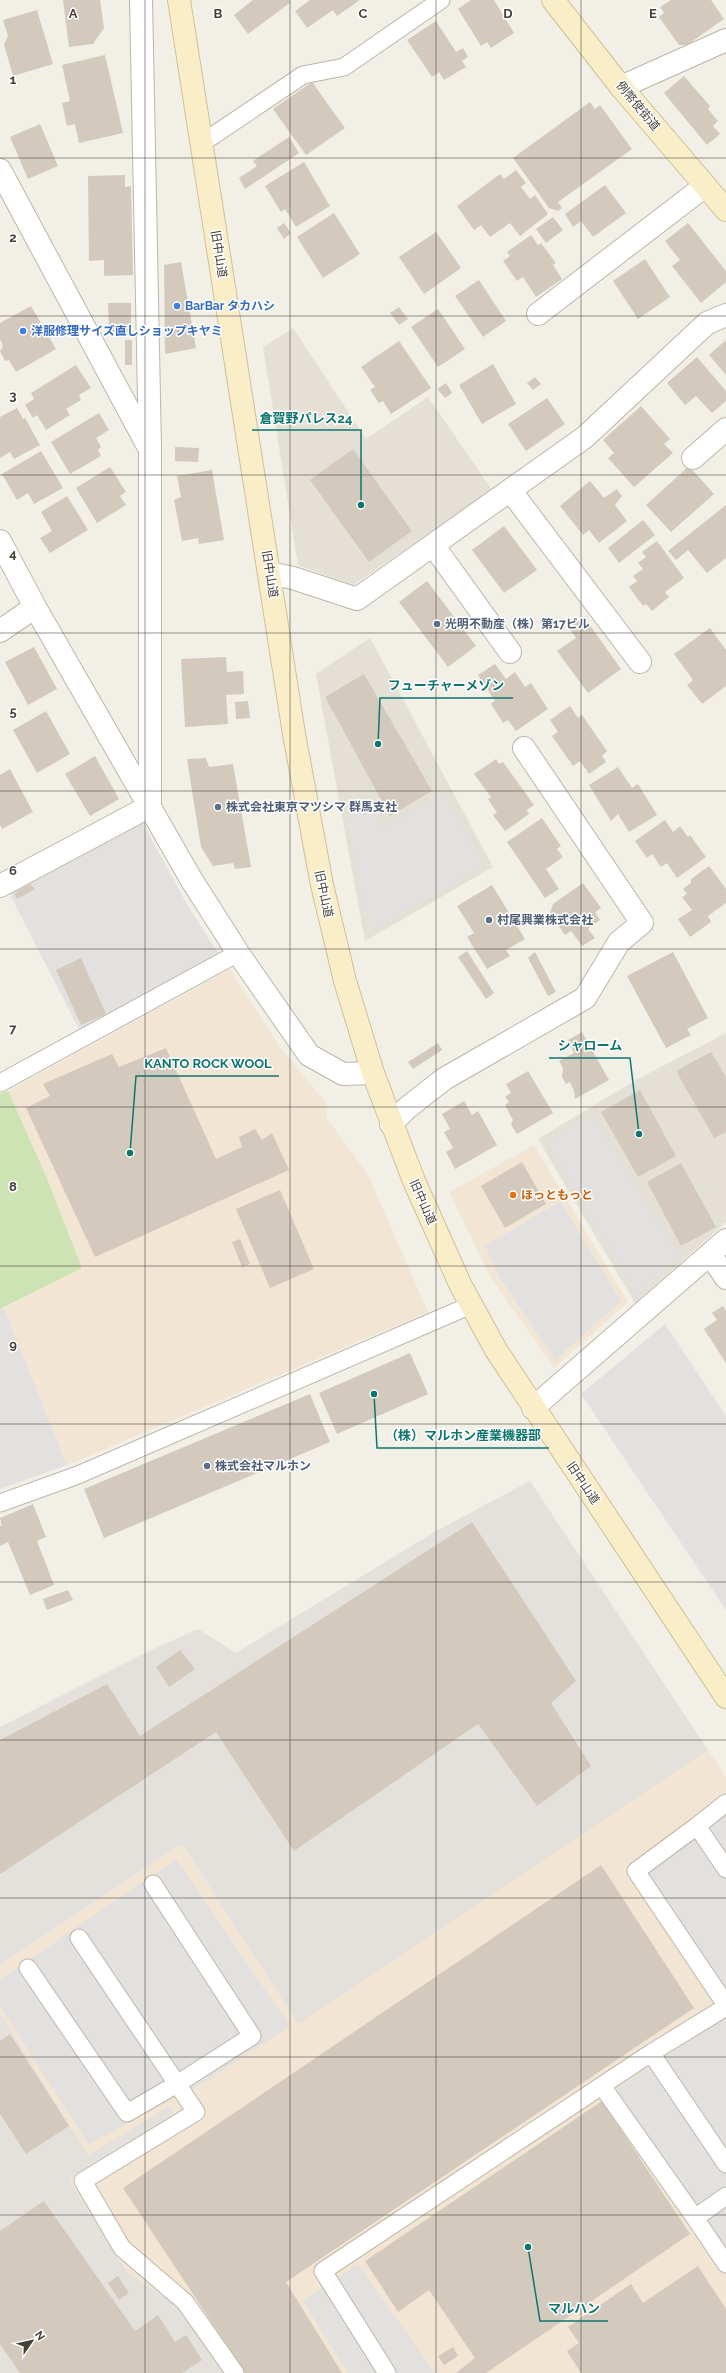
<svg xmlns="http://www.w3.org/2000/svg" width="726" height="2373" font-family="Raleway,'Noto Sans JP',sans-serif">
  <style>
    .residential { fill: #e5e0d6 }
    .commercial { fill: #f2e5d4 }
    .industrial { fill: #e4e0dc }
    .green { fill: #cde3b3 }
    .parking { fill: #e3e1df }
    .building { fill: #d3cabd }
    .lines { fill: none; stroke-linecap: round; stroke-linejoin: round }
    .service-casing { stroke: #bdb6aa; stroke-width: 19 }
    .minor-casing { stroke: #bdb6aa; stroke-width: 24 }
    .secondary-casing { stroke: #cec09a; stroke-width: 24 }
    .service { stroke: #fff; stroke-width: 17 }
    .minor { stroke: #fff; stroke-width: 22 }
    .secondary { stroke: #faeec9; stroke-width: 22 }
    .grid { fill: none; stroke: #443f37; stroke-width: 1; stroke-opacity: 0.55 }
    .shop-dot { fill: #3f7fe0; stroke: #fff; stroke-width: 1.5 }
    .service-dot { fill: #5c6f8a; stroke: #fff; stroke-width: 1.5 }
    .food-dot { fill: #e8710a; stroke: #fff; stroke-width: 1.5 }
    .labels { text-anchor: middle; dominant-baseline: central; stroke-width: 3; stroke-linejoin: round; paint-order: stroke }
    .street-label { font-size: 12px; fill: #443f37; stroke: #fff }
    .shop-label { font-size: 12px; font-weight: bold; fill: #366cbe; stroke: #fff; text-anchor: start }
    .service-label { font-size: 12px; font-weight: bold; fill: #4e5e75; stroke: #fff; text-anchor: start }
    .food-label { font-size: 12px; font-weight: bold; fill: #c56008; stroke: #fff; text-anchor: start }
    .grid-label { font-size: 13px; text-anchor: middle; font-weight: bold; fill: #443f37; stroke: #fff; stroke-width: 3; stroke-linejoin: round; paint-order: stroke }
    .leader { fill: none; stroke: #0f766e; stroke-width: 1.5 }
    .callout-dot { fill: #0f766e; stroke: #fff; stroke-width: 1.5 }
    .callout-label { font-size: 13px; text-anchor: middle; font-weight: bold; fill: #0f766e; stroke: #fff; stroke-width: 3; stroke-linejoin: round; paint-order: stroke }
  </style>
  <rect width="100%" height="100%" fill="#f2efe7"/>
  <path class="residential" d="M293,328l73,111 62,-42 64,93 -139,95 -55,-20 -35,-218z
    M370,638l123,229 -128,74 -49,-267z
    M726,1033v189l-91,81 -97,-164 98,-59z"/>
  <path class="commercial" d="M230,969l51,80 47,56 -2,12 42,58 60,137 -361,153 -63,-157 78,-40 -36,-92 -38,-85z
    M534,1145l94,157 -74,66 -64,-92 -41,-84z
    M708,1750l18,27v596h-502l-43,-65 -54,-36 -58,-92 106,-63 -5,-10 -82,48 -88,-142v-48l182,-121 116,180z"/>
  <path class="industrial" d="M530,1481l178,269 -410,274 -116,-180 -182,121v-238l145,-74 53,-24 38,24 200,-122z
    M0,2013l88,142 82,-49 5,10 -106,64 58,92 54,36 43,65h-224z"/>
  <path class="green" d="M8,1091l38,85 36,92 -82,41v-215z"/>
  <path class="parking" d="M445,794l39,71 -115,68 -23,-118 19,-14 18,26z
    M141,820l48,88 31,47 -140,76 -72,-140z
    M593,1115l86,141 -42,39 -90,-154z
    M560,1201l61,100 -66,59 -57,-85 -13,-29z
    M4,1308l63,157 -67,24v-180z
    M665,1324l61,92v194l-145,-216z
    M726,1814v181l-80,-121z
    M176,1859l114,167 -84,55 -117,63 -89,-137v-27z
    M726,2016v252l-111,-178z
    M358,2264l77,109h-87l-45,-72z"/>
  <path class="building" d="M63,0h37l4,28 -11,16 -24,3z
    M253,0h36l2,2 -43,32 -14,-19z
    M310,0h50l-23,16 -4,-6 -26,18 -12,-17z
    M471,0h23l20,33 -23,15 -4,-6 -6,4 -23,-37z
    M671,0h40l13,19 -37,26h-8l-20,-28 5,-4 -4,-6z
    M37,10l16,54 -40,12 -9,-32 4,-8 -5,-16z
    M436,21l20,31 7,-4 5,9 -6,4 4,6 -22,13 -5,-8 -7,5 -25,-37z
    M105,55l18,78 -44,10 -4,-19 -8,2 -5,-23 8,-2 -8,-36z
    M684,76l26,30 -2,3 10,12 -5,5 7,8 -13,11 -43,-52z
    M312,82l33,46 -39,27 -33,-46z
    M590,102l5,7 5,-4 32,44 -74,53 4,6 -4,3 -9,-3 -36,-50z
    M40,124l18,42 -30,13 -18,-42z
    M289,137l10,16 -54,36 -6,-11 18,-12 -4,-5z
    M304,162l26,44 -34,21 -11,-18 -4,3 -16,-26z
    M516,170l10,13 -5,4 9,12 5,-4 13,19 -28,22 -10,-13 -20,14 -9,-12 -7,5 -17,-24 43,-32 4,5z
    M125,175v12l6,-1 2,89 -29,1v-16l-15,1 -1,-85z
    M605,185l21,28 -33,24 -12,-16 -8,6 -8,-13z
    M334,213l26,41 -37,24 -26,-41z
    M553,217l10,13 -17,13 -10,-14z
    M284,223l7,10 -7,6 -7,-11z
    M688,223l38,48v11l-25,21 -29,-37 8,-6 -15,-19z
    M436,232l25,36 -37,26 -25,-37z
    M531,235l7,10 3,-2 15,20 -3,2 9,14 -26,18 -13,-20 -6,4 -14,-20 7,-5 -3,-4z
    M645,259l25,38 -32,22 -25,-38z
    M181,262l15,86 -31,6 -1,-89z
    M479,280l27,41 -23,16 -28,-41z
    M108,303h23v29h-22z
    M31,306l25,43 -40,23 -7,-12 -4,1 -5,-10 3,-5 -3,-7v-16z
    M399,307l9,12 -9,6 -9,-12z
    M438,309l27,40 -27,18 -27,-40z
    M125,340h7v25h-7z
    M726,340v35l-17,-20z
    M399,341l32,47 -40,26 -8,-13 -4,2 -9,-13 5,-3 -14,-20z
    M697,357l29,34v10l-14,12 -16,-17 -11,9 -18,-22z
    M493,364l23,40 -34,20 -23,-39z
    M76,365l15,23 -12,7 2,5 -15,9 4,6 -24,15 -9,-15 -4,3 -8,-13 9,-6 -3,-6z
    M535,377l6,7 -8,6 -6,-7z
    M446,383l6,10 -7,5 -8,-9z
    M547,398l18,26 -39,27 -18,-27z
    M641,406l29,33 -6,5 9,9 -39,34 -26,-29 6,-5 -11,-13z
    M17,408l6,11 2,-1 15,27 -26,14 -4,-7 -10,6v-41z
    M99,413l10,17 -13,8 5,9 -3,3 3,6 -31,18 -19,-32z
    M175,447l24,1 -1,14 -23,-1z
    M353,449l59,82 -43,31 -59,-82z
    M41,451l22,37 -29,16 -6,-11 -11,7 -15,-26z
    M689,466l25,28 -43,38 -25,-27z
    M110,467l16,25 -6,4 6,9 -29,18 -21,-35z
    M212,470l12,70 -25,4 -1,-6 -16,3 -8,-41 7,-3 -4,-21z
    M590,481l14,17 13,-9 5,7 -7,9 12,16 -28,22 -10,-13 -6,5 -23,-29z
    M67,496l21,34 -38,23 -10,-15 12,-7 -11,-19z
    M726,505v53l-19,15 -19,-23 -12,10 -8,-9z
    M643,520l12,15 -36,28 -11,-15z
    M504,526l33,44 -33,23 -32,-43z
    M657,541l27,37 -19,14 4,5 -17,14 -6,-7 -3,2 -14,-19 8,-6 -4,-5 10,-7 -5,-6 8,-6 -4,-5z
    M427,581l49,65 -28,21 -49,-65z
    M584,617l37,52 -33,24 -31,-42 19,-13 -7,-10z
    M710,628l16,22v36l-24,18 -15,-19 6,-5 -19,-26z
    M34,647l23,42 -29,16 -23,-43z
    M226,657l1,15 16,-1 1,23 -18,1 2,29 -43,3 -4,-68z
    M495,664l11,15 9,-7 10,15 6,-4 17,26 -32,22 -8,-11 -5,3 -12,-19 4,-3 -17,-26z
    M364,674l68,117 -42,25 -65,-119z
    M248,701l2,17 -14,1 -1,-17z
    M570,706l8,12 4,-3 25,36 -5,5 4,6 -17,12 -9,-13 -7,5 -21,-30 6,-4 -8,-12z
    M46,711l24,43 -33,19 -24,-43z
    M95,756l24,43 -29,17 -25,-42z
    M206,758l3,9 24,-3 18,103 -16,2 -2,-6 -20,3 -12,-19 -14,-88z
    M496,759l3,5 4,-2 31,43 -7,5 2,4 -24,17 -12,-16 4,-2 -9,-14 3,-2 -17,-23z
    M618,767l14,21 6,-4 19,31 -28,17 -11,-18 -7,7 -22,-36z
    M10,769l23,43 -31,17 -2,-4v-50z
    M542,818l19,28 -4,3 6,8 -17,12 13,20 -14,9 -38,-56z
    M665,820l8,12 7,-6 8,11 2,-2 16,22 -29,21 -10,-15 -6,4 -9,-13 -5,4 -12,-17z
    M709,866l17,23v14l-18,13 3,6 -21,15 -12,-18 14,-9 -10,-13 5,-3 -4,-5 8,-6v-4z
    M583,883l18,25 -6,4 5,8 -12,9 7,9 -13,8 -11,-15 -6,4 -15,-22 3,-9z
    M30,884l5,5 -18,10 -3,-6z
    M492,885l33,54 -19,11 4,6 -23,13 -20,-32 7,-4 -17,-27z
    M467,951l27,42 -8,6 -28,-42z
    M535,952l21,40 -8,4 -20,-38z
    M673,952l35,66 -21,11 4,6 -25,13 -39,-72z
    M81,958l25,56 -25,11 -25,-55z
    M582,1032l27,48 -34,19 -1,-8 -4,-9 -4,2 -4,-7 1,-9 -4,-7 15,-8 -6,-13z
    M438,1043l4,7 -29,19 -5,-7z
    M166,1048l50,111 26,-12 -3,-10 16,-8 7,11 10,-7 17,37 -194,87 -69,-149 24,-12 -7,-12 69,-30 7,13z
    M711,1052l15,25v55l-12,6 -38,-67z
    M528,1071l25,42 -36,21 -6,-9 2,-5 -8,-15 4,-3 -4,-5 6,-4 -5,-9z
    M640,1090l36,66 -38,21 -37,-65z
    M464,1101l8,14 6,-4 19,34 -42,24 -9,-17 7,-4 -9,-16 6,-3 -8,-15z
    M522,1162l24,42 -41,24 -24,-42z
    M681,1163l35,64 -35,19 -34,-64z
    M280,1190l34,79 -44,19 -34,-79z
    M240,1239l10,25 -8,3 -10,-25z
    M723,1306l3,5v52l-22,-34 13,-9 -5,-7z
    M410,1353l18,41 -91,40 -18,-41z
    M310,1394l20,48 -226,96 -20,-49z
    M33,1504l13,33 -9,4 17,44 -24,10 -22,-53 -8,4v-20h2l-2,-8z
    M472,1522l104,159 -25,22 40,63 -54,40 -59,-82 -184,127 -78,-119 -216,142v-134l107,-56 33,52z
    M68,1590l5,10 -26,10 -4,-11z
    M180,1650l15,19 -26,18 -13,-20z
    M601,1865l93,143 -408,274 56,91h-97l-122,-185z
    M10,2034l59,92 -43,28 -26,-40v-73z
    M602,2101l88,133 -204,139h-30l19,-15 -46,-68 -31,22 -33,-51z
    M44,2201l91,130 23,-16 17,27 11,-7 16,25 -20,13h-162l-20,-29v-113z
    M698,2266l28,43v64h-145l-14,-22 12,-8 -11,-16 63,-43 12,19z
    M118,2276l11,17 -10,7 -11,-17z
    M453,2347l5,9 -14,9 -6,-9z"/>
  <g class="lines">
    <defs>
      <path id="service" d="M202,143l101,-68 41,-8 97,-67
        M0,1083l238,-130
        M0,1503l78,-28 393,-170
        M726,1803l-29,23 29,43
        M697,1826l-61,45 90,134
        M79,1938l117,174 -113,69 39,67 63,54 50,71
        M28,1968l99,145 50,-29 75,-48 -99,-152
        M651,2053l75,-46
        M602,2086l93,132
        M726,2196l-31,22 31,46
        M387,2373l-64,-102 328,-218 75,111"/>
      <path id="minor" d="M141,0l9,449v357
        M621,87l105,-47
        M0,170l148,276
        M538,314l167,-128
        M693,458l33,-29
        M510,490l130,172
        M0,541l35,66 156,272 47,74 71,102 34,19 30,-1
        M433,545l77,107
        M270,573l23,5 64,21 228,-162 122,-114 19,-8
        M0,631l35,-24
        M0,886l150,-80
        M391,1124l16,-16 37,-29 141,-81 34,-56 23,-19 -118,-175
        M710,1254l16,24
        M533,1408l193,-168"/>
      <path id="secondary" d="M179,0l115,734 28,151 23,96 28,92 41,108 46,103 36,66 230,347
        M553,0l68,87 105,123"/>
    </defs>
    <use href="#service" class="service-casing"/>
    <use href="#minor" class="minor-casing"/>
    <use href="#secondary" class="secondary-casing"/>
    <use href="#service" class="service"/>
    <use href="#minor" class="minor"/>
    <use href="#secondary" class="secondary"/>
  </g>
  <path class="grid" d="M145,0v2373M290,0v2373M436,0v2373M581,0v2373M0,158h726M0,316h726M0,475h726M0,633h726M0,791h726M0,949h726M0,1107h726M0,1266h726M0,1424h726M0,1582h726M0,1740h726M0,1898h726M0,2057h726M0,2215h726"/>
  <g class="shop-dot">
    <circle cx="177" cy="306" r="4"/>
    <circle cx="23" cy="331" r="4"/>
  </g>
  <g class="service-dot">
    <circle cx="437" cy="624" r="4"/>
    <circle cx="218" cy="807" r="4"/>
    <circle cx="489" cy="920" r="4"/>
    <circle cx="207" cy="1466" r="4"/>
  </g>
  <circle class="food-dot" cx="513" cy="1195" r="4"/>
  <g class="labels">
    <g class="street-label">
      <text transform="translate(638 106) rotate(50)">例幣使街道</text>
      <text transform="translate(219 254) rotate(81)">旧中山道</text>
      <text transform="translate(270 574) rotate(81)">旧中山道</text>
      <text transform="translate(324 894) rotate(78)">旧中山道</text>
      <text transform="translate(423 1202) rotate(66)">旧中山道</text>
      <text transform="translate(583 1483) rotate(56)">旧中山道</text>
    </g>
    <g class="shop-label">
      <text x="185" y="306">BarBar タカハシ</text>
      <text x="31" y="331">洋服修理サイズ直しショップキヤミ</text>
    </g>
    <g class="service-label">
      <text x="445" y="624">光明不動産（株）第17ビル</text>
      <text x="226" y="807">株式会社東京マツシマ 群馬支社</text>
      <text x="497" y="920">村尾興業株式会社</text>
      <text x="215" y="1466">株式会社マルホン</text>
    </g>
    <g class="food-label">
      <text x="521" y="1195">ほっともっと</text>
    </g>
  </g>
  <g class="grid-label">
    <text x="73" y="18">A</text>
    <text x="218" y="18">B</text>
    <text x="363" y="18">C</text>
    <text x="508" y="18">D</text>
    <text x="653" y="18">E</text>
    <text x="13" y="84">1</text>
    <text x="13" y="242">2</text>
    <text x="13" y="400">3</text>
    <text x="13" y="558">4</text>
    <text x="13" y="716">5</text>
    <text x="13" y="875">6</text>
    <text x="13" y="1033">7</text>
    <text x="13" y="1191">8</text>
    <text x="13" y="1349">9</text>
  </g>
  <path class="leader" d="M361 505L361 430H252M378 744L380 698H513M639 1134L630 1058H549M130 1153L136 1076H279M374 1394L377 1448H549M528 2247L540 2321H608"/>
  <g class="callout-dot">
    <circle cx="361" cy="505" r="4"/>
    <circle cx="378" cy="744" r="4"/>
    <circle cx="639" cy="1134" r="4"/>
    <circle cx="130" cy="1153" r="4"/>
    <circle cx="374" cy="1394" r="4"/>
    <circle cx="528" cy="2247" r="4"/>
  </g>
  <g class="callout-label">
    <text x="306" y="423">倉賀野パレス24</text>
    <text x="446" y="690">フューチャーメゾン</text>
    <text x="590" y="1050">シャローム</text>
    <text x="208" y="1068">KANTO ROCK WOOL</text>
    <text x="463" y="1440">（株）マルホン産業機器部</text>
    <text x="574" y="2313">マルハン</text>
  </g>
  <g transform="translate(32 2341) rotate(56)" stroke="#ffffff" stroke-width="3" paint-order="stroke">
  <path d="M0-3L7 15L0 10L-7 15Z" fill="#443f37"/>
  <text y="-6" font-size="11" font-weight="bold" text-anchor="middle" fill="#443f37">N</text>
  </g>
</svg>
